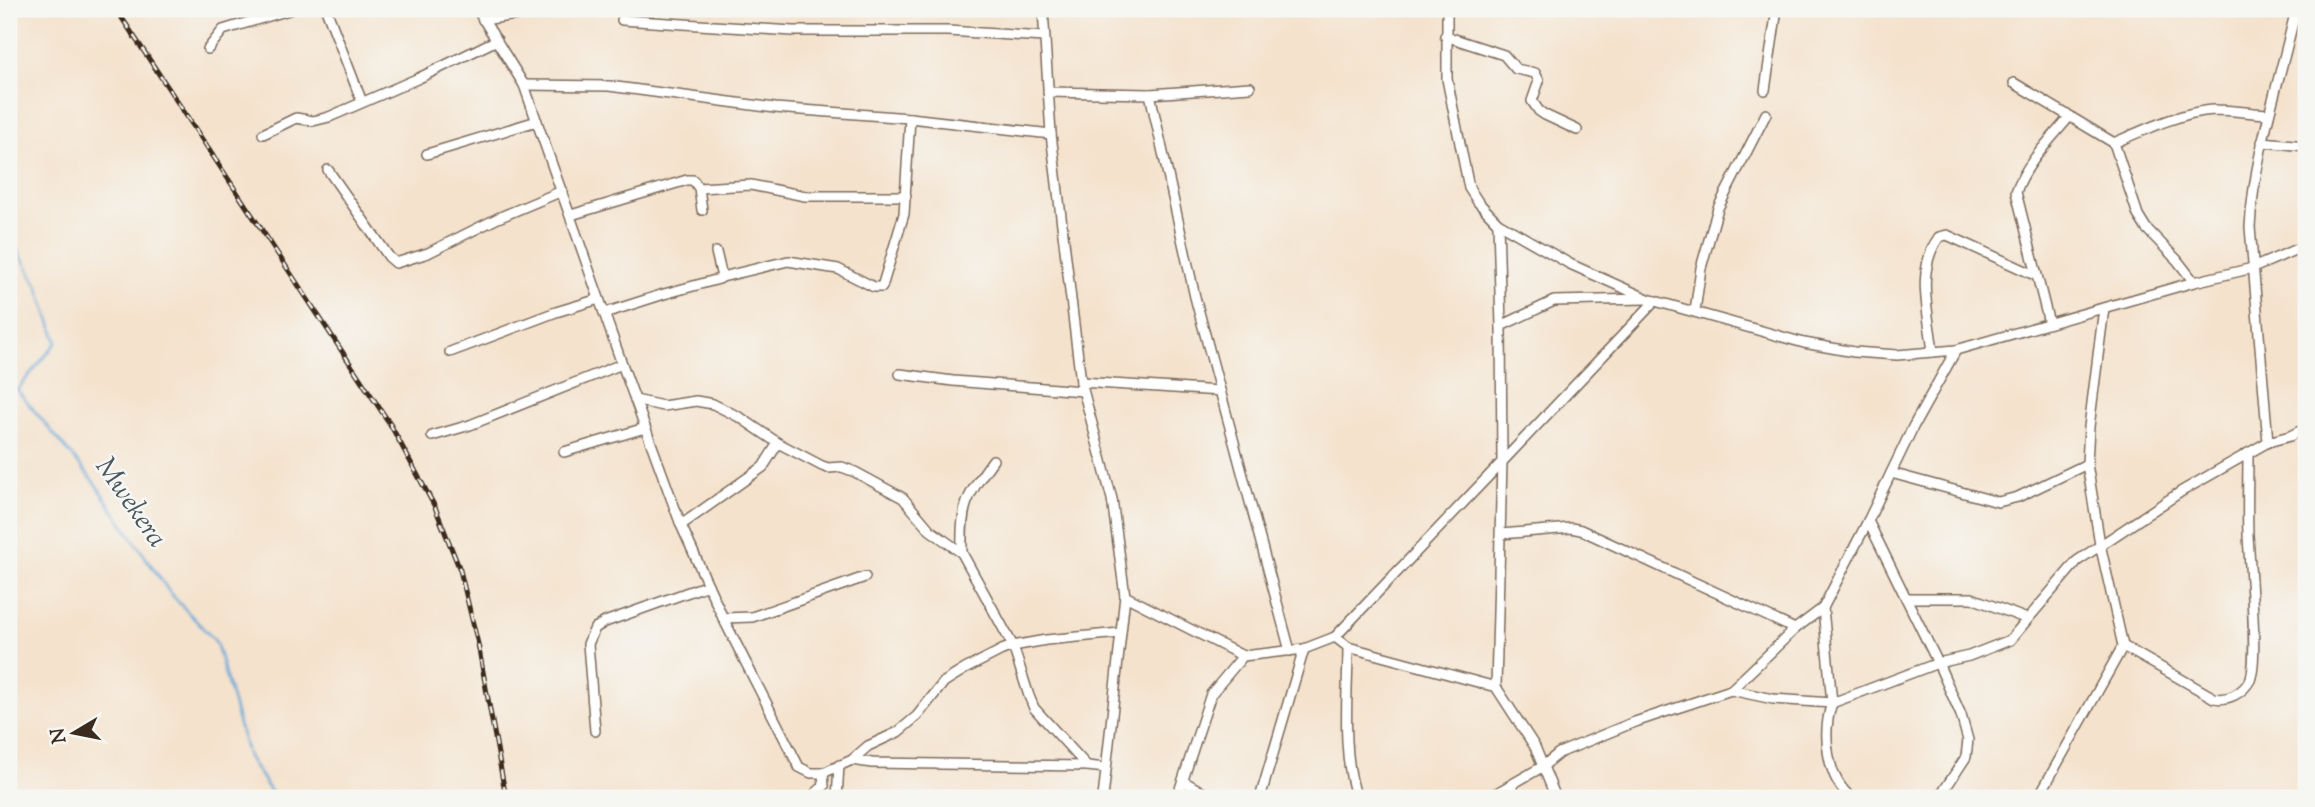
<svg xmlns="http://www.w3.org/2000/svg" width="2315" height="807" viewBox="0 0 2315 807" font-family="'Sorts Mill Goudy',serif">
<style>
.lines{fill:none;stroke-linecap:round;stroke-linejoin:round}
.stream{stroke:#64a7d9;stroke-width:2.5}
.minor-casing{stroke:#7c6a5b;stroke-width:12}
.minor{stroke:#fff;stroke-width:9}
.rail-casing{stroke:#3b2a1e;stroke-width:5}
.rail{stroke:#f6f6f2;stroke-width:2.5;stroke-dasharray:8;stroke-linecap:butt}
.labels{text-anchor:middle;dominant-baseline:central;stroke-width:5;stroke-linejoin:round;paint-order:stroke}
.water-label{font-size:28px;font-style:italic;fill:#49565f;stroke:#f6f6f2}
</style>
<rect width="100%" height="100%" fill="#f6f6f2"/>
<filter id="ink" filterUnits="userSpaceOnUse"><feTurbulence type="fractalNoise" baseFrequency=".0143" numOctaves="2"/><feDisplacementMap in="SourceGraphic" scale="14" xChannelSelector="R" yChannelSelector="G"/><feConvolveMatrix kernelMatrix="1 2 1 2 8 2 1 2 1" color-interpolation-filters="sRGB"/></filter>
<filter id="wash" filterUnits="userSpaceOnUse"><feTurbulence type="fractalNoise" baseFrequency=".00686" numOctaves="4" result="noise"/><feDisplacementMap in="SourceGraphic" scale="28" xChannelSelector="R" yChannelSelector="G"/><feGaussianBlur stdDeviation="1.57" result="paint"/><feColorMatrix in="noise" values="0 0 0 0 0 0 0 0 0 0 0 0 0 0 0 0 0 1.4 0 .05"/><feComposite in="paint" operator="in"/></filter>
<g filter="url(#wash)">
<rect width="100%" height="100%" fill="#f4e2cc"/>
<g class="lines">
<path class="stream" d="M9,249l6,-3 23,40 19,56 -40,48 77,92 76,111 46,49 32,115 27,41"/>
</g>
</g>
<g filter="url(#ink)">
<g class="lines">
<defs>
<g id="minor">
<path d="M326,9l36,93"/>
<path d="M477,9l47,76 98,279 59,161 42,93 76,149 12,6h12l29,-13 16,-14 30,-14 19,-16 27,-34 21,-13 37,-19 11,-4 33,-6 74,-7"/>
<path d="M1043,9l8,125 30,248 31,117 13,97 118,60"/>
<path d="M1447,9v70l22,109 9,14 20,21 72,41 78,35 156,44 50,9 43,3 59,-5 238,-68 59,-14 53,-23"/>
<path d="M483,20l67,-10"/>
<path d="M622,20l171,11h155l96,6"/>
<path d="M1445,36l59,19 12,14 19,4 4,8 -7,20 7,10 6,4 32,15"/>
<path d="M208,49l15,-19 69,-21"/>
<path d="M2014,83l100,60c27,-12 70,-32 100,-33 18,0 37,3 55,4"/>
<path d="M524,85l85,1 166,22 135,10 141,16"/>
<path d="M1765,90l12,-81"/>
<path d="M1048,92l102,2 45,203 95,354"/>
<path d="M1150,94l100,-7"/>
<path d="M263,134l33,-16 17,3 16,-4 90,-39 78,-38"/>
<path d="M2262,142l44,4"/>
<path d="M2114,143l24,72 8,13 31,32 17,22"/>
<path d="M427,154l110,-33"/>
<path d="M328,170l61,87 7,6 32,-10 70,-35 64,-27"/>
<path d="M699,188l3,22"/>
<path d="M571,215l116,-35h6l6,8 52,-3 54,11h101"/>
<path d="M1498,223l3,103"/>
<path d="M722,277l66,-16 50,8 36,18h8l22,-73 6,-96"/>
<path d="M1695,311l6,-43 17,-60 48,-94"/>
<path d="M605,313l59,-19 55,-15 3,-2 -6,-25"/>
<path d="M2049,323l-33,-131c10,-29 35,-53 54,-76"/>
<path d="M450,352l106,-40 43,-13"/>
<path d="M1933,352c-4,-38 -18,-82 6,-115l8,-2 90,41"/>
<path d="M900,374l53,7 130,10"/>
<path d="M1081,382l139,9"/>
<path d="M635,400l28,6 33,-5 17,3 28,14 37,25 44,23 6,2 14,-1 13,5 48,26 27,32 32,23 51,93 16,50 5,12 53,58"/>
<path d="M432,436l38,-11 152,-61"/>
<path d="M2268,442l22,-6 16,-8"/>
<path d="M564,452l81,-24"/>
<path d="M1891,473l107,29 20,-5 69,-33"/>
<path d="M1868,521l70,142 23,52 7,25 -2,17 -27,41"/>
<path d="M681,525l82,-58 15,-24"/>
<path d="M1501,534l70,-6 10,2 214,99"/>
<path d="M962,553c-1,-48 3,-54 31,-93"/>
<path d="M1906,598h66l55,21"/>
<path d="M1823,608l9,95c-10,29 -6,76 20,95"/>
<path d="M723,618l29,-1 113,-40"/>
<path d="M1335,637l13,10c0,46 -7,108 9,151"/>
<path d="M2123,646l91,52c14,3 29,-5 36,-18 9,-18 -1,-119 -2,-146 -1,-27 0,-54 0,-81"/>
<path d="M1348,647l148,40 39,60 21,51"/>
<path d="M1496,687l6,-225 153,-161"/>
<path d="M1731,690l42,9 59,4 106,-40 31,-7 41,-16 67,-79 105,-70 86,-49 -18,-215c4,-74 30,-146 46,-218"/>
<path d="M595,731l-7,-87 7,-16 10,-6 103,-37"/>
<path d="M852,760l20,3 215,3 19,2"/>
<path d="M1183,781l29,17"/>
<path d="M810,798l14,-12 -1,-13"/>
<path d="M837,798l2,-33"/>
<path d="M1103,798l22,-202"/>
<path d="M1177,798l34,-104 32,-38 61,-7 31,-12 167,-175 -1,-136 53,-25 92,-2"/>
<path d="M1260,798l44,-149"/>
<path d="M1488,798l54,-31 17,-14 73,-30 99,-33 64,-61 28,-21 45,-87 45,-94 43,-77"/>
<path d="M1513,798v-14"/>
<path d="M2038,798l85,-152 -23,-102 -13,-80 2,-37 15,-119"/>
</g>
</defs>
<use href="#minor" class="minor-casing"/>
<use href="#minor" class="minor"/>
<defs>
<path id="rail" d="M116,9l274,415 45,83 25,63 18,74 28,154"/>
</defs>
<use href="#rail" class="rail-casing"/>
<use href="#rail" class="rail"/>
</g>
</g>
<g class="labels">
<g class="water-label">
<text transform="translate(130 503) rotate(55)">Mwekera</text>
</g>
</g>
<rect width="2315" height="807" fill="none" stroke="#f6f6f2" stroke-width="35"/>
<g transform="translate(74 733) rotate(260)" stroke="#f6f6f2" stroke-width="5" paint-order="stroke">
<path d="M0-5L12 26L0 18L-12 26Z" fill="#3b2a1e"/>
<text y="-10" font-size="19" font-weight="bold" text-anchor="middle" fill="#3b2a1e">N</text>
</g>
</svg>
